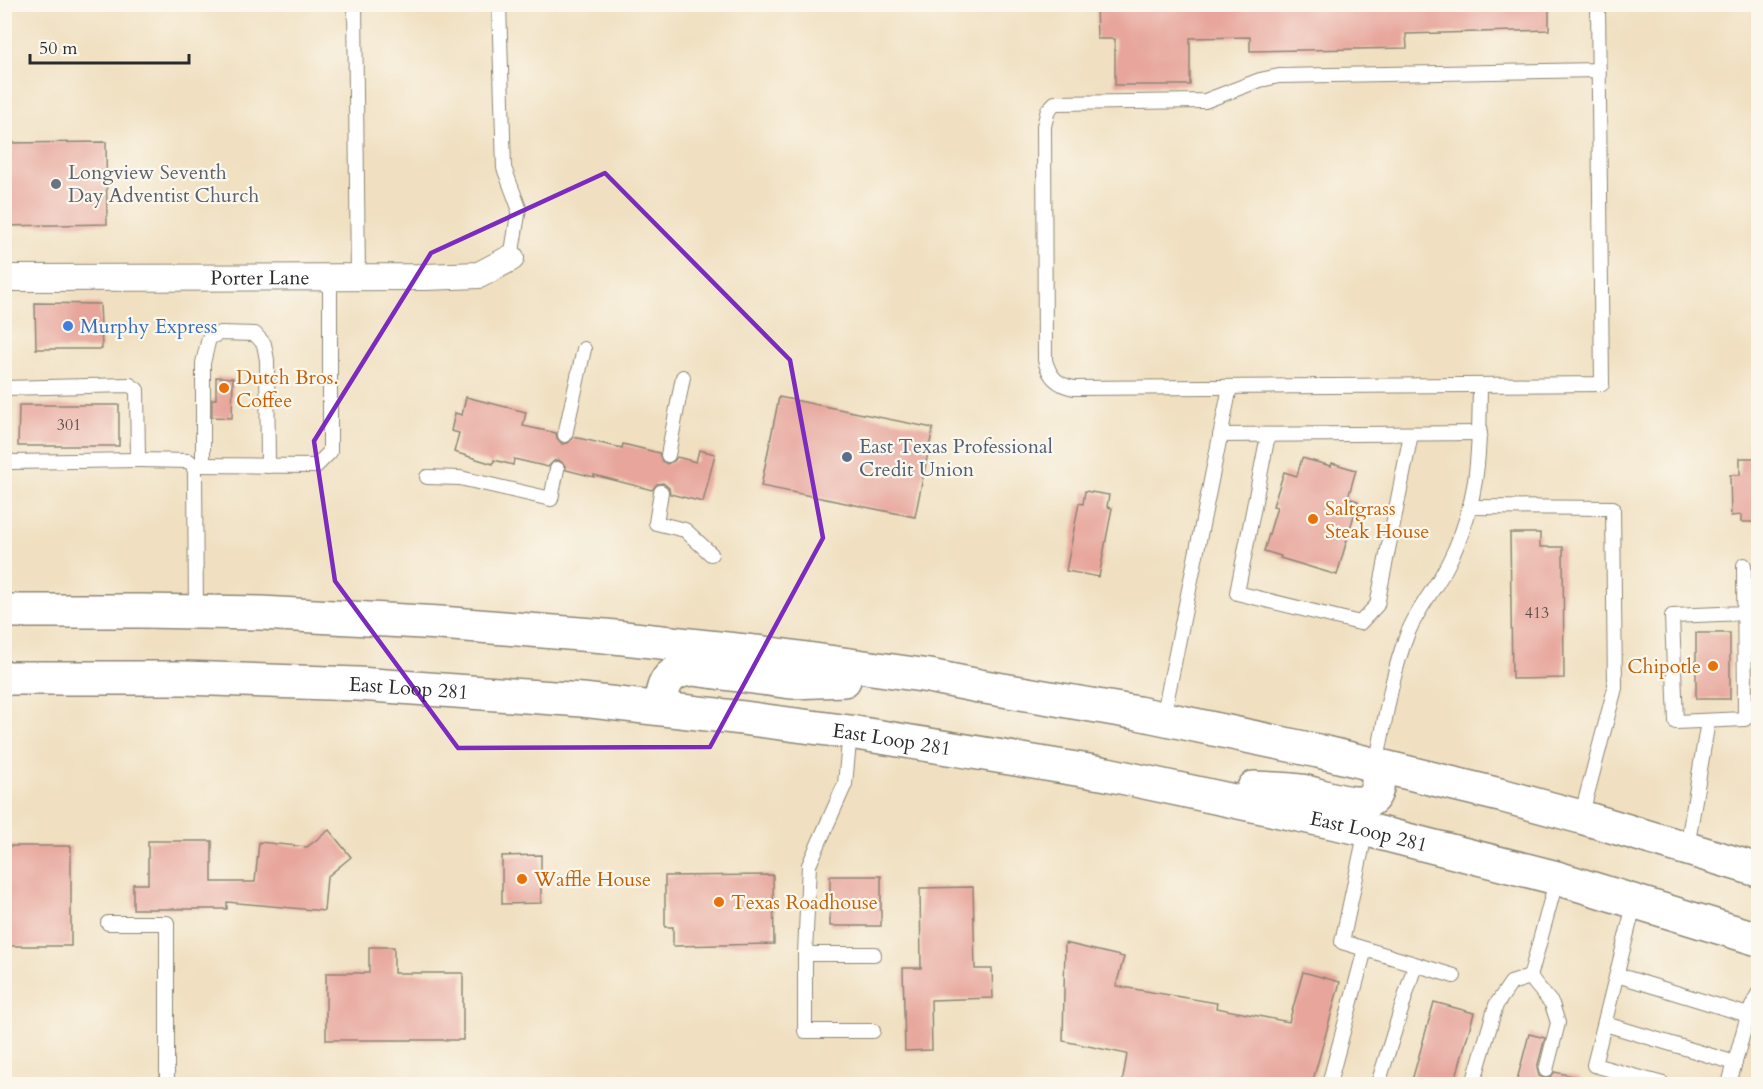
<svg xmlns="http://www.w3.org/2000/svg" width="1763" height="1089" viewBox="0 0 1763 1089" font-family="Cardo,serif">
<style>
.building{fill:#e7a59b}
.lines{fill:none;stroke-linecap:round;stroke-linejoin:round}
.service-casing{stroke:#8e8676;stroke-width:16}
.minor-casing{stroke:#8e8676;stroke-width:28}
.trunk-casing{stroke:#8e8676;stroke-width:36}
.service{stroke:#fff;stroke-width:14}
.minor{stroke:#fff;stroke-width:26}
.trunk{stroke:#fff;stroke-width:33}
.marked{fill:none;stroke:#7b2cbf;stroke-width:4.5;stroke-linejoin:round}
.worship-dot{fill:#6b7280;stroke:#fbf7ec;stroke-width:2}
.shop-dot{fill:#3f7fe0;stroke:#fbf7ec;stroke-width:2}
.food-dot{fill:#e8710a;stroke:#fbf7ec;stroke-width:2}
.service-dot{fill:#5c6f8a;stroke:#fbf7ec;stroke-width:2}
.labels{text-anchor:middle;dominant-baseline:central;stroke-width:4.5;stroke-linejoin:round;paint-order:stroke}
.number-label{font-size:16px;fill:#5a4a47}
.worship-label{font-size:20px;fill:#5b616d;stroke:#fbf7ec;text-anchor:start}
.street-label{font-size:20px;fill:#2b2b2b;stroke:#fbf7ec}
.shop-label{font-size:20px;fill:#366cbe;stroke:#fbf7ec;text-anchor:start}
.food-label{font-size:20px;fill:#c56008;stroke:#fbf7ec;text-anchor:start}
.service-label{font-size:20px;fill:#4e5e75;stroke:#fbf7ec;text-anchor:start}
</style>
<rect width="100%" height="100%" fill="#fbf7ec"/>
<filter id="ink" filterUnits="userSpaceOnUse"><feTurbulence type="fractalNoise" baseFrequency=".0167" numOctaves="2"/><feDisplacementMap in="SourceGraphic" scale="12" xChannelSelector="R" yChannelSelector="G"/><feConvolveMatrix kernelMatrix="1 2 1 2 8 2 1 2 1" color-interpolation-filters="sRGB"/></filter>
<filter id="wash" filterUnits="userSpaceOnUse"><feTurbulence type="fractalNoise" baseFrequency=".008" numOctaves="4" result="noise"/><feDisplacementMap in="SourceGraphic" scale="24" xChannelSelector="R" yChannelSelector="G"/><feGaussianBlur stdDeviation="1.35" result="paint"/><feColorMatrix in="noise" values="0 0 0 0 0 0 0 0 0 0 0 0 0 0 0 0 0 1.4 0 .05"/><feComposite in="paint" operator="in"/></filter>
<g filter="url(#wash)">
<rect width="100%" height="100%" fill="#f0e0c1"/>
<g id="blocks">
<g class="building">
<path d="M1096,4h380v4l73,-1v23l-143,4 1,14 -157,3v-14l-60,1v47h-75v-46h-18z"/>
<path d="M106,142l1,82 -103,2v-83z"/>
<path d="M35,303l65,1 2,45h-66z"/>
<path d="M216,377l17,1 -1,40 -20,-1v-18h4z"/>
<path d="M466,397l60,15 -3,14 33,7 1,5 5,6 6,-1 6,-6 48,11 1,-4 36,9 3,8 5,3 7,-3 3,-4 19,5 3,-12 16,4 -12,48 -33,-8 -1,-6 -6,-5 -6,1 -5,6 -58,-15v2l-28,-7 -1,-4 -6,-6 -5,1 -6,6 -34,-8 -1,6 -19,-5 -1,4 -39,-12 5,-19 -8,-2 4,-18 7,2z"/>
<path d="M779,397l154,31 -18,89 -154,-31z"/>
<path d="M19,405h100v41h-101z"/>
<path d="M1302,458l29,8 1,-3 24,7 -8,28 10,3 -21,74 -57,-17 1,-2 -17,-5 13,-44 -4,-1 11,-34 13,4z"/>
<path d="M1740,458h18v64h-17v-7l-10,1 -1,-41h10z"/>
<path d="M1085,491l24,4 -2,12 5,1 -13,69 -33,-6 13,-68 4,1z"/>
<path d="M1510,533h30v14h23l1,131 -52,1z"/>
<rect x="1696" y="633" width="34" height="66"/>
<path d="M329,830l22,27 -24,20 -3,34 -97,-9v7h-94v-25h15v-43h64v41h43l4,-40 48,5z"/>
<rect x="4" y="846" width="67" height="100"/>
<path d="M541,855v48l-39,1v-48z"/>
<path d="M773,875l1,69 -101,2v-19h-8v-51z"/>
<rect x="830" y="876" width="51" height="50"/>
<path d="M973,887l2,82h17l1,29 -62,2 1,50 -27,1 -2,-83h18l-1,-80z"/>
<path d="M1065,943l59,14 -8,29 101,17 -1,5 73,14 14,-50 37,10 -28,102h-190l5,-30 -64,-13z"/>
<path d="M369,947h25v26h69v67h-137v-67h43z"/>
<path d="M1434,1002l40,11 -20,71h-43z"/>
<path d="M1529,1034l16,4 -8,30 2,8 4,2h6l6,-6 26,6 -1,6h-64z"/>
</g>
</g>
</g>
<g filter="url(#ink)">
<use href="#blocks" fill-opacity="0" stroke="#8e8676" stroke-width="1.5"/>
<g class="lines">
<defs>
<g id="service">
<path d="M355,4l3,273"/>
<path d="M499,4l5,164 15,40 -8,50"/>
<path d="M1598,4l4,380 -528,4c-17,-3 -25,-12 -29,-28l-1,-234 4,-16 7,-7 150,-2 55,-21 19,-4 320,-6"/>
<path d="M4,388l126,-3 7,5 1,70 51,1 4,4 2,7 1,140"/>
<path d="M565,435l19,-86"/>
<path d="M1220,435l260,-2"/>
<path d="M1268,435l-31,158 123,30 17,-18 34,-171"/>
<path d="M668,455l15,-78"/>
<path d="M4,456l7,6 127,-2"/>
<path d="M193,465l123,1 14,-14v-175"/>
<path d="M203,465v-102l6,-25 11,-5 35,1 9,10 3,16 1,106"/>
<path d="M427,477l33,1 91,21 6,-30"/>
<path d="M661,492l-5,31 29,7 26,24"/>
<path d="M1470,507l143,1 2,180 -34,129"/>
<path d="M1744,565l1,154 -69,3 -4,-106 72,-3"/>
<path d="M1163,718l67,-331"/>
<path d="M850,732l-5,52 -36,81 -4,89v77h68"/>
<path d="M1376,765c9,-43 15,-89 31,-130 10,-26 29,-47 41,-71 32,-62 31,-112 32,-179"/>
<path d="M1366,830l-24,112 112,34"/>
<path d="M1687,848l21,-127"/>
<path d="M1635,901l-41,164 69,19"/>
<path d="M108,923h59v161"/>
<path d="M805,954h69"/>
<path d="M1617,975l131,40 10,-21"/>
<path d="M1530,977l22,27 6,19 -12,47"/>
<path d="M1530,977l27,-99"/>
<path d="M1605,1024l130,39"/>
<path d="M1329,1084l36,-135"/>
<path d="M1378,1084l37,-119"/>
<path d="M1473,1084l23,-79 15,-22 19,-6"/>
<path d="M1729,1084l19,-69"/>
</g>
<g id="minor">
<path id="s1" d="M4,278l422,-1 53,-2 32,-17"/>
</g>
<g id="trunk">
<path d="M4,611h136l121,2 179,10 165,13 159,17 165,23 50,10 159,27 180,38 186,45 77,21 177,53"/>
<path id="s2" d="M4,678h180l174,6 224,16 161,18 107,14 257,42 253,54 197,50 201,61"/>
<path d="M660,708c3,-24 6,-37 33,-39l98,13 53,-2"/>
<path d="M1254,788c15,1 31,1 47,3 33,6 87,35 75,-26"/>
</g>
</defs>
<use href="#service" class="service-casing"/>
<use href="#minor" class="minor-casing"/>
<use href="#trunk" class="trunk-casing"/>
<use href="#service" class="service"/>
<use href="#minor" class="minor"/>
<use href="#trunk" class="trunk"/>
</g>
</g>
<path class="marked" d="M605,173l185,187 33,178 -113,209 -252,1 -123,-167 -21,-140 117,-188z"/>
<circle class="worship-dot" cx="56" cy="184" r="6"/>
<circle class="shop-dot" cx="68" cy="326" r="6"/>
<g class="food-dot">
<circle cx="224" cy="388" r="6"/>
<circle cx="1313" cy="519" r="6"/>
<circle cx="1713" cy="666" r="6"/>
<circle cx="522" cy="879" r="6"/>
<circle cx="719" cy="902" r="6"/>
</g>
<circle class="service-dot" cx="847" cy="457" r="6"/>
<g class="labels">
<g class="number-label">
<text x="69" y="425">301</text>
<text x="1537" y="613">413</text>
</g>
<g class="worship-label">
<text x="68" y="172">Longview Seventh<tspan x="68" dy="23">Day Adventist Church</tspan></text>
</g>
<g class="street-label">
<text stroke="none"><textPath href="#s1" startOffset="256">Porter Lane</textPath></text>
<text stroke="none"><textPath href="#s2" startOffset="405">East Loop 281</textPath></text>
<text stroke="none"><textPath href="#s2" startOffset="891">East Loop 281</textPath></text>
<text stroke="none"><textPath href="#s2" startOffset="1377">East Loop 281</textPath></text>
</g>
<g class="shop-label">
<text x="80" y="326">Murphy Express</text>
</g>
<g class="food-label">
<text x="236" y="377">Dutch Bros.<tspan x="236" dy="23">Coffee</tspan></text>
<text x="1325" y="508">Saltgrass<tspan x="1325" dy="23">Steak House</tspan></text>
<text x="1701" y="666" text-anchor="end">Chipotle</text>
<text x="534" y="879">Waffle House</text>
<text x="731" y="902">Texas Roadhouse</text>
</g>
<g class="service-label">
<text x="859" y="446">East Texas Professional<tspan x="859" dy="23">Credit Union</tspan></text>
</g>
</g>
<rect width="1763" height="1089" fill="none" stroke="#fbf7ec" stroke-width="24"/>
<path d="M30 54v9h159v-9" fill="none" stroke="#2b2b2b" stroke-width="3"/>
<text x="39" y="54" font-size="18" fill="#2b2b2b" stroke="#fbf7ec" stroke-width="4.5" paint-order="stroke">50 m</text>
</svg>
